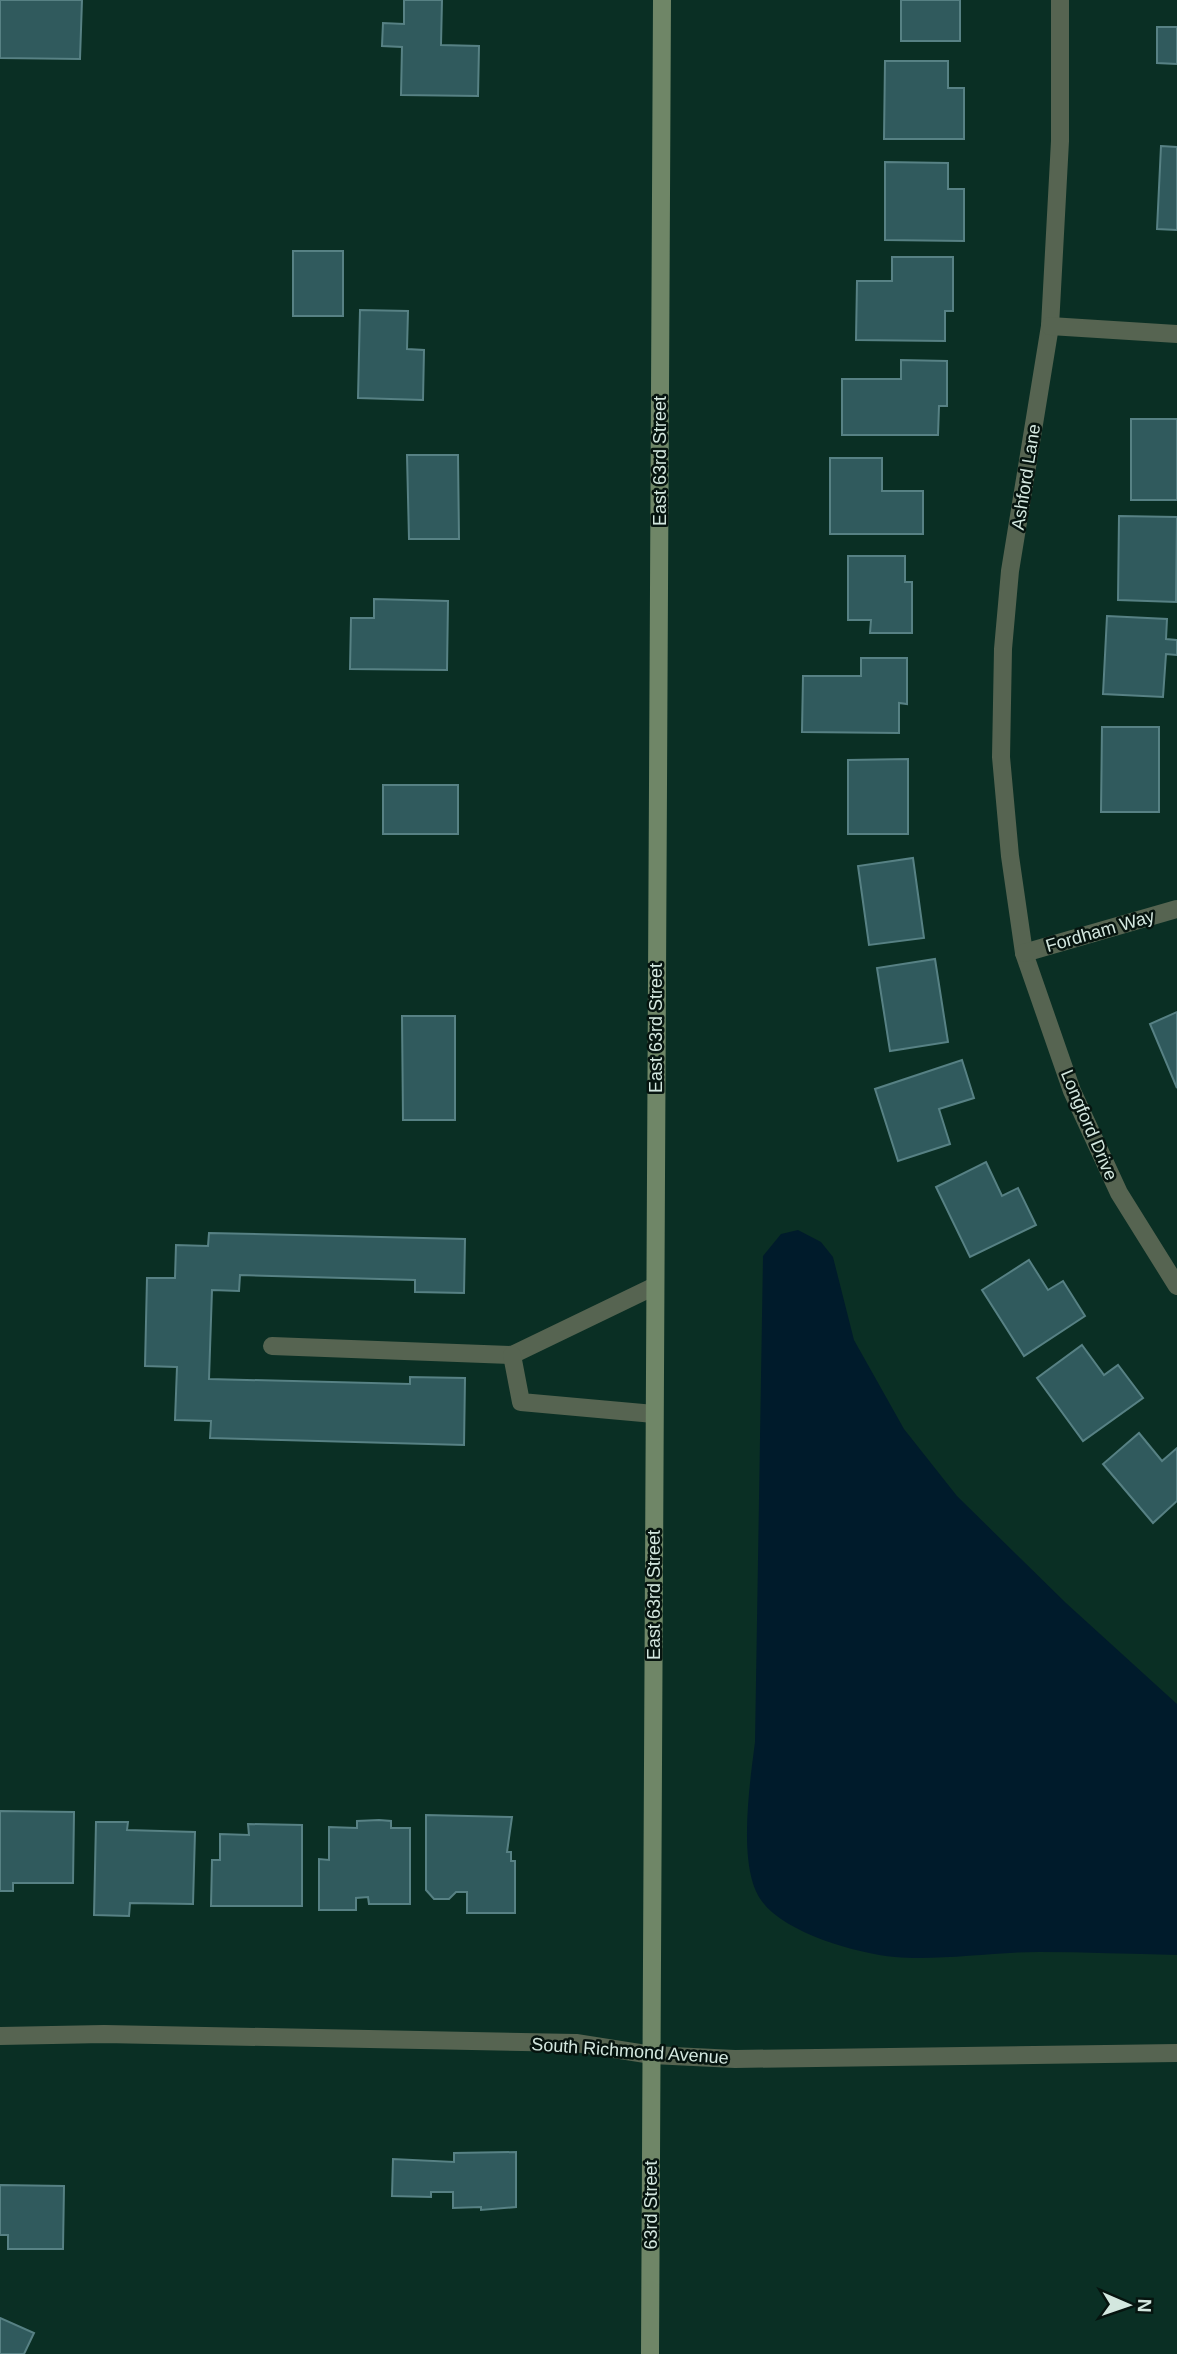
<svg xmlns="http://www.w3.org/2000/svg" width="1177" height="2354" viewBox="0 0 1177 2354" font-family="Arial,sans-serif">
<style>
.water{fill:#001b2b}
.building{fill:#305a5d;stroke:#578184;stroke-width:2}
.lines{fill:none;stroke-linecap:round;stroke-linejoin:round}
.lane{stroke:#566451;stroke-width:18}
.street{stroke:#566451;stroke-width:18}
.secondary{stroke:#6f8667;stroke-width:18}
.labels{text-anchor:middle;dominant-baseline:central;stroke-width:5;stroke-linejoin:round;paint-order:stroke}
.street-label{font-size:18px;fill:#d3e7df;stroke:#06140f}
</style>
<rect width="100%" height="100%" fill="#0a2f24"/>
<path class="water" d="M798,1230l23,12 12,15 21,83 50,89 53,67 109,107 111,101v251c-46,-1 -92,-3 -138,-3 -46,0 -100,9 -144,5 -39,-4 -111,-24 -134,-57 -24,-34 -11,-118 -6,-158l8,-486 18,-22z"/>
<g class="building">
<path d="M0,0h82l-2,59 -80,-1z"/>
<path d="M404,0h38l-1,45 38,1 -1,50 -77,-1 1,-48 -20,-1 1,-23 21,1z"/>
<rect x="901" y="0" width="59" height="41"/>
<path d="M1157,27h20v37l-20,-1z"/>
<path d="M885,61h63v27h16v51h-80z"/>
<path d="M1161,146l16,1v83l-20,-1z"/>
<path d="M885,162l63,1v26h16v52l-79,-1z"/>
<rect x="293" y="251" width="50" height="65"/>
<path d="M892,257h61v54h-8v30l-89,-1 1,-59h35z"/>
<path d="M360,310l48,1 -1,38 17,1 -1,50 -65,-2z"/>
<path d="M901,360l46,1v45h-8l-1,29h-96v-56h59z"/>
<rect x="1131" y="419" width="46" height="81"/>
<path d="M407,455h51l1,84h-50z"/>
<path d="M830,458h52v33h41v43h-93z"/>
<path d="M1119,516l58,1 -1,85 -58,-2z"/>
<path d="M848,556h57v26h7v51h-42l1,-13h-23z"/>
<path d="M374,599l74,2 -1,69 -97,-1 1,-51h23z"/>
<path d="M1107,616l60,3 -1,20 11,1v15l-11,-1 -3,43 -60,-3z"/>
<path d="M861,658h46v46l-8,-1v30l-97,-1 1,-56h58z"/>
<path d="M1102,727h57v85h-58z"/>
<path d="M908,759v75h-60v-74z"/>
<rect x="383" y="785" width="75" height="49"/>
<path d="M913,858l11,80 -55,7 -11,-79z"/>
<path d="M935,959l13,83 -58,9 -13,-83z"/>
<path d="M1177,1012v76l-27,-64z"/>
<path d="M402,1016h53v104h-52z"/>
<path d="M962,1060l12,38 -35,11 11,35 -52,17 -23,-72z"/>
<path d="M986,1162l16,34 16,-8 18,37 -66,32 -34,-70z"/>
<path d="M209,1233l256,6 -1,54 -49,-1v-12l-175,-5 -1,16 -27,-1 -3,89 201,5v-7l55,1 -1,67 -254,-7 1,-17 -36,-1 2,-53 -32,-1 2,-88h28l1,-33 32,1z"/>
<path d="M1029,1260l19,30 15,-9 22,35 -61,40 -42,-66z"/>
<path d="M1082,1345l22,30 14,-10 25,33 -60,43 -46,-63z"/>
<path d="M1139,1433l23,28 15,-13v53l-24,22 -50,-59z"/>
<path d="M0,1811l74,1 -1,71h-60v8h-13z"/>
<path d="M426,1815l86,2 -5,35h4v9h4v52h-48v-21h-11l-7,7h-15l-8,-9z"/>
<path d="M379,1820l12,1v7h19v76h-41l-1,-7 -12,1v12h-37v-51l10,1v-33l28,1v-7z"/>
<path d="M96,1822h32l-1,8 68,2 -2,72 -63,-1 -1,13 -35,-1z"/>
<path d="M248,1824l54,1v81h-91l1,-46h8v-26l29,1z"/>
<path d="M516,2152v55l-35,3v-3l-28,1v-16h-22v5l-39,-1 1,-37 61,3v-9z"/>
<path d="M0,2185l64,1 -1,63h-55v-14h-8z"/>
<path d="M0,2318l34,15 -10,21h-24z"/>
</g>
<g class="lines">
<g class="lane">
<path d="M272,1346l240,9 143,-69"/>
<path d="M512,1355l9,47 133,12"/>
</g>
<g class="street">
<path d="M1060,0v141l-10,185 -40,245 -7,78 -2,108 9,99 14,97 48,138 47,102 58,93"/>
<path d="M1050,326l127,8"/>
<path d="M1024,953l153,-44"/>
<path d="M0,2036l104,-2 472,9 76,12 83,4 442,-6"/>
</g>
<path class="secondary" d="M650,2354l12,-2354"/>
</g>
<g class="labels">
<g class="street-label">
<text transform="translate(660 461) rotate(-90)">East 63rd Street</text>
<text transform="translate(1026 477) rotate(-81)">Ashford Lane</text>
<text transform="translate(1100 931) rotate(-16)">Fordham Way</text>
<text transform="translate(656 1028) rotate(-90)">East 63rd Street</text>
<text transform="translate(1089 1125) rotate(67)">Longford Drive</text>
<text transform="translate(654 1595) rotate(-90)">East 63rd Street</text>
<text transform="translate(630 2051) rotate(4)">South Richmond Avenue</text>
<text transform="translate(651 2205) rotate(-90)">63rd Street</text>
</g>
</g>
<g transform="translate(1128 2305) rotate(92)" stroke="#06140f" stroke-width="5" paint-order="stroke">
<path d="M0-5L12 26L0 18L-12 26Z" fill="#d3e7df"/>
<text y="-10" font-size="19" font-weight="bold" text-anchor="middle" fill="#d3e7df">N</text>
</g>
</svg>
